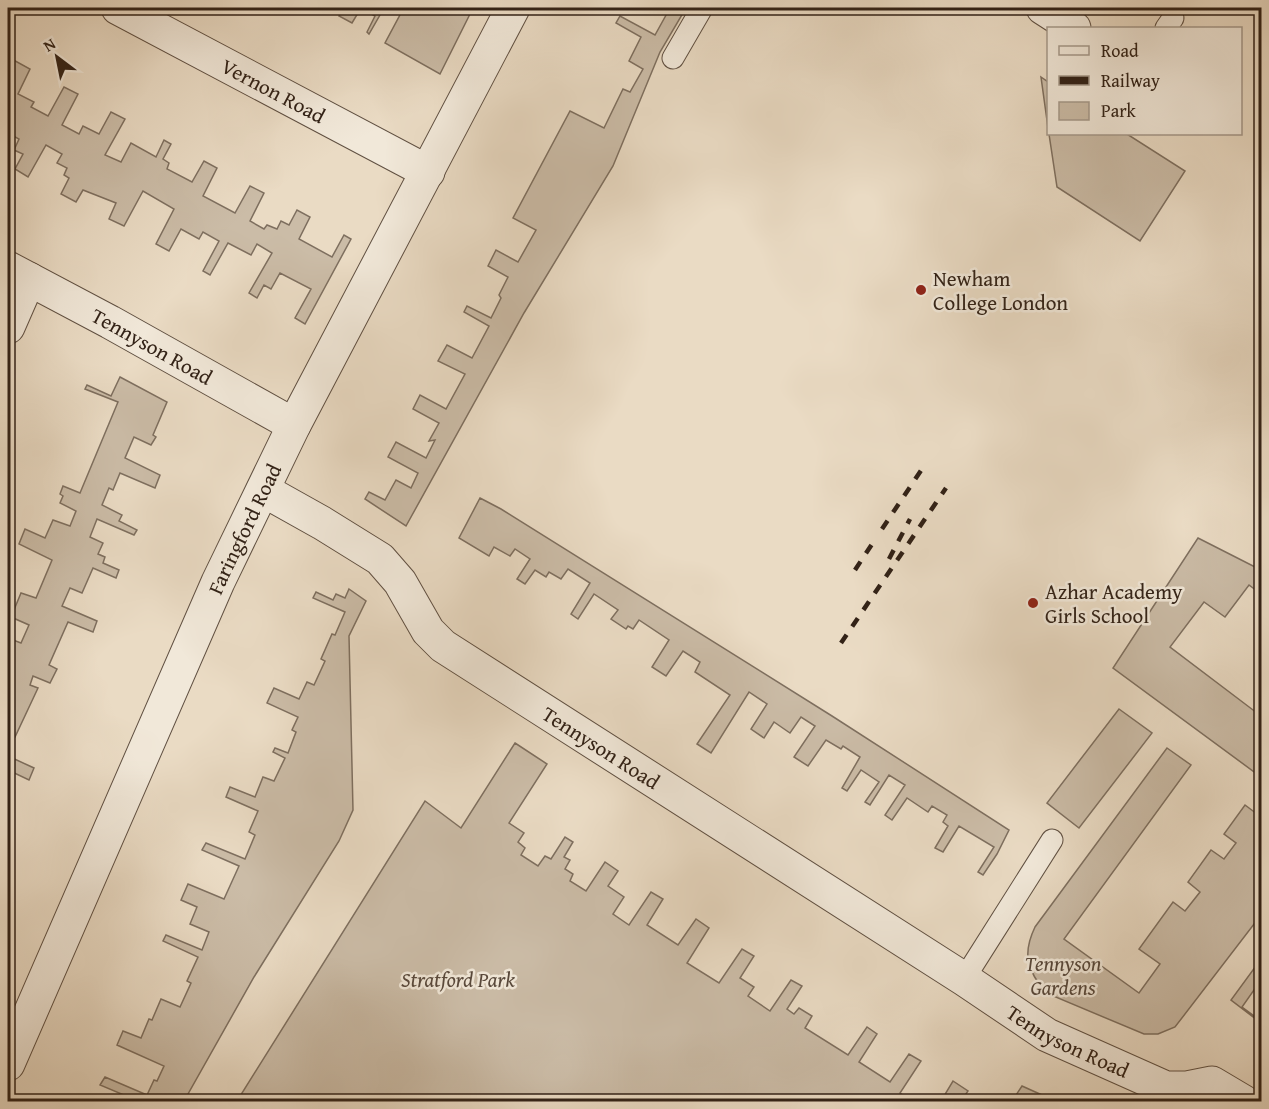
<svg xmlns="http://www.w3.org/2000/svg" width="1269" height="1109" viewBox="0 0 1269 1109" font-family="'Gentium Book Plus',serif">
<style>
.green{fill:#cbbca7;stroke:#7e6f5f;stroke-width:1.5}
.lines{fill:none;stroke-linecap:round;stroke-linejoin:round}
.service-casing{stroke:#605042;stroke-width:23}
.minor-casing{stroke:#605042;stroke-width:35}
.service{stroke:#f1e8d9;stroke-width:21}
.minor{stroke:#f1e8d9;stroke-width:33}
.rail{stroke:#322217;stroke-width:4.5;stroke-dasharray:10 10;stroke-linecap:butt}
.poi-dot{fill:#8f2418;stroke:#f1e8d9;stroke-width:2}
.labels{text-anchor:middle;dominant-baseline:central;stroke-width:5;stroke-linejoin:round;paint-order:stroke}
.street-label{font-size:21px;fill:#322217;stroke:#f1e8d9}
.poi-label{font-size:21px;fill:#322217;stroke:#f1e8d9;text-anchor:start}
.park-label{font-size:21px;font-style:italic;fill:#58483b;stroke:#f1e8d9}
</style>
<rect width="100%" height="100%" fill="#eadbc4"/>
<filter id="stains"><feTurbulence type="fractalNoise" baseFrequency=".00333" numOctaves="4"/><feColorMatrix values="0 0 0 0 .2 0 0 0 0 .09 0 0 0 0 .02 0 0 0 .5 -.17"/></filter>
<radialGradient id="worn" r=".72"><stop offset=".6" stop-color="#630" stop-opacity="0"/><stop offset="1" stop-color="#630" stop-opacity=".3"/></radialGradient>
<g class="green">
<path d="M344,8h40l-15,26 -2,-2 8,-16 -14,-8 -9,15 -13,-7z"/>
<path d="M395,8h78l-33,66 -55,-31 17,-32z"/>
<path d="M670,8h16l-26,44 -47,114 -89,147 -118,213 -41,-27 4,-7 16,8 11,-20 15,8 7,-15 -30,-16 8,-15 30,16 9,-18 -6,1 10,-18 -26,-14 7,-14 26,14 19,-35 -27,-13 9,-16 25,13 17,-32 -25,-14 3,-6 24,12 10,-20 -2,-3 9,-18 -20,-11 8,-16 22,12 18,-32 -23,-12 57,-107 34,17 19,-39 7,3 13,-23 -14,-8 12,-24 -25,-14 4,-7 35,19z"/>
<path d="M8,57l22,12 -12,25 16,8 -3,5 17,9 16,-29 14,7 -16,31 17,9 4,-8 16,8 12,-22 14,7 -20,36 16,7 10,-19 25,14 8,-17 7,4 -8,15 6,4 -2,6 25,13 12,-21 13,7 -14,28 32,17 15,-27 14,7 -14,28 14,8 3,-4 10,4 4,-8 8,4 8,-15 13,7 -11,22 33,18 12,-22 7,4 -46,85 -10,-6 16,-29 -31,-16 -9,16 -7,-4 -7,13 -8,-5 23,-40 -15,-9 -6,11 -23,-12 -18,32 -7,-4 16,-30 -16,-9 -4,7 -18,-10 -12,22 -13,-7 18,-35 -31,-18 -19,35 -15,-7 7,-16 -33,-13 -7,12 -15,-8 8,-16 -5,-3 3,-7 -10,-5 5,-9 -16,-9 -18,32 -13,-8 8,-15 -9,-4 5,-11 -11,-6z"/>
<path d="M1041,77l7,5v46z"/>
<path d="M1049,134h78l58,37 -45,70 -83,-54z"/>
<path d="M120,377l47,25 -14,33 3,2 -5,8 -17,-8 -9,21 35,17 -5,13 -35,-15 -7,17 -4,-2 -7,17 20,10 -3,6 18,9 -3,5 -37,-16 -7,18 13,6 -5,11 7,3 -2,6 16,7 -3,8 -23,-10 -11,25 -12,-5 -8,18 35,15 -4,11 -25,-10 -19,43 8,4 -7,14 -17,-7 -3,9 8,3 -23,49 -5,-2 -2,5v-102l13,5 8,-18 -18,-8 10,-24 15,5 16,-38 -33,-16 6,-15 20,9 8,-18 17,6 6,-15 -16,-8 3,-7 -3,-2 3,-8 17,7 38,-91 -33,-13 2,-4 24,11z"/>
<path d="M480,498l21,11 331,207 177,114 -12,24 -14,21 -5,-3 16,-25 -35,-21 -16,26 -8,-4 13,-22 -5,-4 4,-7 -15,-9 -4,6 -21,-14 -15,22 -7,-5 20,-30 -16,-10 -19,30 -5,-3 14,-20 -18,-12 -14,21 -5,-3 18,-31 -17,-11 -2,3 -15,-9 -18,26 -14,-9 21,-31 -14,-9 -11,16 -16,-11 -10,16 -13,-9 16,-25 -18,-12 -38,61 -14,-9 33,-49 -35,-23 5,-10 -17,-11 -17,25 -14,-9 17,-27 -30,-20 -6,9 -5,-3 -2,3 -15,-10 7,-9 -24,-16 -16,25 -7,-5 19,-31 -22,-14 -7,10 -12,-7 -3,5 -11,-7 -10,14 -8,-5 13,-20 -15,-10 -5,7 -16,-9 -5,9 -30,-18z"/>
<path d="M1198,538l63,32v24l-12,-9 -24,32 -21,-15 -34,45 91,69v61l-148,-109z"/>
<path d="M349,589l17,12 -17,35 4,174 -14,31 -85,136 -70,124h-46l-38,-16 5,-8 42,18 7,-15 3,1 7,-15 -47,-21 6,-14 18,7 8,-19 3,1 9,-21 19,8 11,-24 -4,-2 11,-24 -35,-16 3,-6 36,15 7,-18 -19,-8 7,-17 -16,-7 7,-16 36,15 15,-33 -37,-16 4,-7 39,16 10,-24 -6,-3 9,-21 -32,-14 4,-10 25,10 8,-20 11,4 11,-23 -12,-6 2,-4 13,5 8,-21 -4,-2 6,-13 -31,-14 7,-15 25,11 8,-17 7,3 11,-24 -4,-2 11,-25 3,1 10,-23 -32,-14 3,-6 17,8 3,-6 9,4z"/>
<path d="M1119,709l33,24 -73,95 -32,-25z"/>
<path d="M515,743l32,21 -38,59 15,10 -6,9 7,6 -4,7 17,11 7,-10 6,3 14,-22 8,5 -9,15 6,3 -5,9 8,5 -3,7 16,10 19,-29 13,9 -10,15 16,11 -11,17 16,11 22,-33 12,7 -16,26 31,20 18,-26 13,9 -22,35 32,20 23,-34 12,7 -14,22 14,9 -6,9 22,15 21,-31 11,6 -15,23 7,5 5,-6 13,8 -7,12 43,27 19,-28 10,7 -18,28 31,20 19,-28 12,7 -21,32 12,8h-675l188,-300 36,27z"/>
<path d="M1167,748l24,17 -127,174 75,54 21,-29 -21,-15 34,-47 12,9 15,-19 -12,-10 23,-32 13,9 12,-16 -12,-9 21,-29 16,12v98l-86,112 -17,7h-14l-98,-41c-19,-23 -24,-39 -11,-66z"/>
<path d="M8,756l26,12 -5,12 -21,-10z"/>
<path d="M1261,959v21l-19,27 19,14v2l-30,-23z"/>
<path d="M953,1081l15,10 -7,10h-20z"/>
<path d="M1022,1086l20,9 -2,6h-28z"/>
</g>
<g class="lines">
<defs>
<g id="service">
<path d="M1166,28l7,-10"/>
<path d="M673,58l29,-50"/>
<path d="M964,979l88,-139"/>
</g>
<g id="minor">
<path id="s1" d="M118,8l310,164"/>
<path d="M1043,8l31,20"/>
<path id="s2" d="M8,268l102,54 184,103"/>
<path d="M8,327l21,-48"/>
<path id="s3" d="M263,490l59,33 58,36 20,23 28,49 15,15 521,333 83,56 119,53h21l25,-5 32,19"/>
<path id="s4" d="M8,1064l210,-482 76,-157 219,-417"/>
</g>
</defs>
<use href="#service" class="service-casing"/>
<use href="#minor" class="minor-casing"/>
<use href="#service" class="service"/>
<use href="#minor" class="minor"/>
<g class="rail">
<path d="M882,529l44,-66"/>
<path d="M889,559l21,-40"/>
<path d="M855,570l21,-32"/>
<path d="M841,643l105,-155"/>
</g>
</g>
<g class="poi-dot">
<circle cx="921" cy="290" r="6"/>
<circle cx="1033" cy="603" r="6"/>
</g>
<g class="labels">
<g class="street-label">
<text stroke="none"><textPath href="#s1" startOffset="176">Vernon Road</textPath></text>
<text stroke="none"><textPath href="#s2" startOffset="164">Tennyson Road</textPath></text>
<text stroke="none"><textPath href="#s4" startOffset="585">Faringford Road</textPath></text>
<text stroke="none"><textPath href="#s3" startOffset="432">Tennyson Road</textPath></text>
<text stroke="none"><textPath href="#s3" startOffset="984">Tennyson Road</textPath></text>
</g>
<g class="poi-label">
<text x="933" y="278">Newham<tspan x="933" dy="24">College London</tspan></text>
<text x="1045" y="591">Azhar Academy<tspan x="1045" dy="24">Girls School</tspan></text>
</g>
<g class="park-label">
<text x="1063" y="963">Tennyson<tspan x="1063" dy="24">Gardens</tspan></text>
<text x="458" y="979">Stratford Park</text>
</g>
</g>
<rect width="1269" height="1109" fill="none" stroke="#eadbc4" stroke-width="30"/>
<rect x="9" y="9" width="1251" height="1091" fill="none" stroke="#322217" stroke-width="3"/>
<rect x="15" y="15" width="1239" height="1079" fill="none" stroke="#322217" stroke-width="1.5"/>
<rect x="1047" y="27" width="195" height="108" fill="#f1e8d9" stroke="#a5998b" stroke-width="1.5"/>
<rect x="1059" y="46" width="30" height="9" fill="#f1e8d9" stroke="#a5998b" stroke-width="1.5"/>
<text x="1101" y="57" font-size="18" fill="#322217">Road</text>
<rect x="1059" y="76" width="30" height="9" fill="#322217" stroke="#a5998b" stroke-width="1.5"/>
<text x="1101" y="87" font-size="18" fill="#322217">Railway</text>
<rect x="1059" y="102" width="30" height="18" fill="#cbbca7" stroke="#a5998b" stroke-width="1.5"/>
<text x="1101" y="117" font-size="18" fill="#322217">Park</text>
<g transform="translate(57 57) rotate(328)" stroke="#f1e8d9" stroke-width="4.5" paint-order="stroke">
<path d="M0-4.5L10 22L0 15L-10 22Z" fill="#322217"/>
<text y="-9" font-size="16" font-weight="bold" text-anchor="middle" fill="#322217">N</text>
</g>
<rect width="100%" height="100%" filter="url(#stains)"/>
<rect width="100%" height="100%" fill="url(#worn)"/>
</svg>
